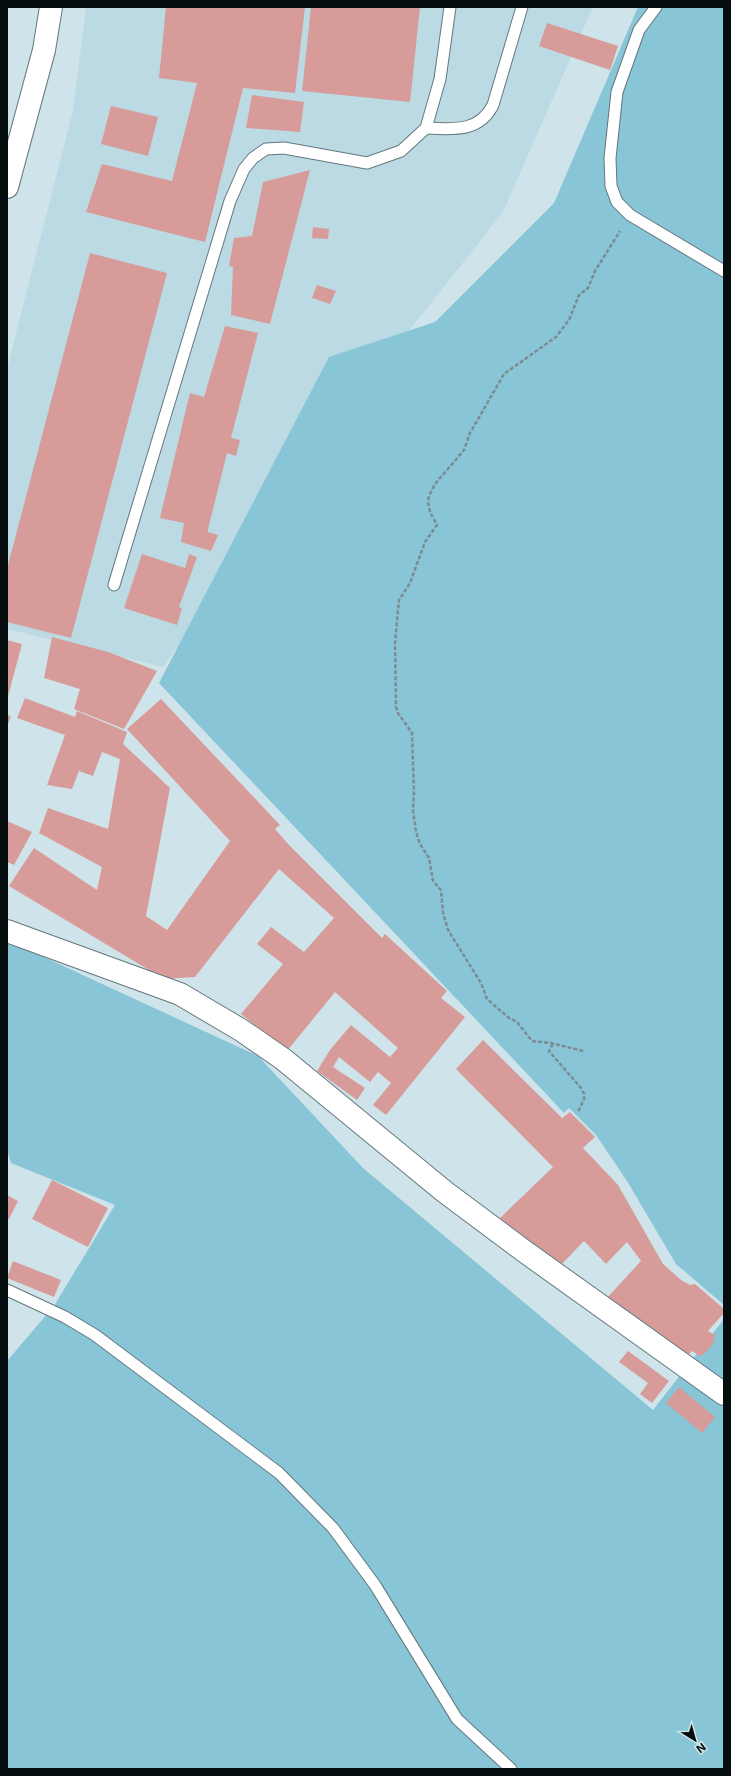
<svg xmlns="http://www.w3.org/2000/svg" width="731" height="1776" viewBox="0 0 731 1776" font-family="Inter,sans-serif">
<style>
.built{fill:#bcdae4}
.green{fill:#87c5d7}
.building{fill:#d79b99}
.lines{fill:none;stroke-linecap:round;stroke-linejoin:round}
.lane-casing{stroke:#64777d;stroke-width:13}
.street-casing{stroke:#64777d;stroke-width:24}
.secondary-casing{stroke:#64777d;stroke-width:24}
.path{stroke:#7d8c90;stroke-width:2.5;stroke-dasharray:4 2;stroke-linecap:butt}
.lane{stroke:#fff;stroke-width:11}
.street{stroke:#fff;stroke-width:22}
.secondary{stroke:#fff;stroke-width:22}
</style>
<rect width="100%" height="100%" fill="#cfe4ea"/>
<path class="built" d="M86,7h507l-90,205 -167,211 -173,244 -156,-38v-260l66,-259z"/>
<g class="green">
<path d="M638,7h86v1298l-48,-41 -49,-83 -31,-46 -27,-27 -5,5 -405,-430 170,-326 106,-35 119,-119z"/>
<path d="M7,940l251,116 105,112 290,242 71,-91v450h-717v-408l47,-55 61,-101 -104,-42 -4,-14z"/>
</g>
<g class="building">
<path d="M166,7h139l-10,86 -52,-5 -38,154 -119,-30 16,-48 70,17 25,-98 -38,-5z"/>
<path d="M311,7h109l-10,95 -108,-11z"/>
<path d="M547,23l71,23 -8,24 -71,-24z"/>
<path d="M252,95l52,7 -4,30 -54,-4z"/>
<path d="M111,106l47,11 -10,39 -47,-12z"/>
<path d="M310,170l-40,154 -39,-9 2,-48 -4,-1 5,-28 18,-2 11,-54z"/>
<path d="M313,227l16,2 -1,10 -16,-1z"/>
<path d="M90,253l77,20 -96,365 -64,-16v-53z"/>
<path d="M317,285l19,6 -6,13 -18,-6z"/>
<path d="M225,326l33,7 -27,105 9,2 -4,16 -9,-3 -19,76v3l10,3 -7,16 -30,-9 3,-19 -24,-5 30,-125 14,4z"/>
<path d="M142,554l43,14 4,-14 8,3 -18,50 3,1 -5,17 -53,-17z"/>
<path d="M52,637l56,15 49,19 -33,58 -50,-20 6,-20 -36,-11z"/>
<path d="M7,640l15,4 -15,56z"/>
<path d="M25,698l50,19 2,-6 50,21 -4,12 47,44 -24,128 21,14 63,-89 -103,-112 34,-30 119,126 -5,4 14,16 93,93 3,-4 62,57 -6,7 24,19 -79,98 -13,-10 18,-22 -13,-11 -8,10 -31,-25 -6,10 32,21 -8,12 -40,-29 13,-21 21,-25 39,32 8,-9 -63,-56 -48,59 -46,-37 42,-50 -26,-20 14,-17 33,25 30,-34 -55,-49 -84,108 -31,2 -155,-93 25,-38 63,42 5,-23 -63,-34 9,-25 60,21 12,-70 -18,-7 -9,24 -14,-5 -7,18 -25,-4 18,-50 -48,-17z"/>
<path d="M7,715l4,1 -4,11z"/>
<path d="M7,821l25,11 -18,33 -7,-3z"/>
<path d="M483,1040l79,78 8,-6 25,25 -12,11 35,37 45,79 18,16 9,5 5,-1 29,25v4l-16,18 7,4 -2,9 -8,9 -5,3 -8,-5 -5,6 -81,-58 35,-38 -14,-19 -21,22 -22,-23 -25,26 -59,-49 53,-51 -97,-98z"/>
<path d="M52,1180l56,28 -20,39 -56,-28z"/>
<path d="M7,1195l11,6 -9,18 -2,-1z"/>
<path d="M13,1261l48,19 -7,17 -47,-19z"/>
<path d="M628,1351l41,30 -17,22 -12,-9 8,-11 -29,-21z"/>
<path d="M679,1387l36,30 -13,16 -36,-30z"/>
</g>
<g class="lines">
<defs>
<g id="lane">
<path d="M656,7l-17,23 -22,62 -7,66 1,28 6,16 13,13 94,56"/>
<path d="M426,128c26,1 53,5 67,-23l29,-98"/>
<path d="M114,585l116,-384 14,-32 9,-11 13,-9 18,-1 83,15 34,-12 25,-23 14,-49 10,-72"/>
<path d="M7,1290l58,27 30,18 184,138 54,55 42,57 82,134 54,50"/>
</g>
<path id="street" d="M7,931l173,63 61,36 42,29 162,133 79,59 200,143"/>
<path id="secondary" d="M7,187l37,-137 7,-43"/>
</defs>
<use href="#lane" class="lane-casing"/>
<use href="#street" class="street-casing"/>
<use href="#secondary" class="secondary-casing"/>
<g class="path">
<path d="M553,1044l-4,7 32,37 3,6v5l-6,13"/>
<path d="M583,1051l-32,-8 -19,-2 -15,-19 -8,-4 -22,-19 -6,-16 -33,-53 -5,-17 -2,-23 -8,-9 -4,-23 -9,-14 -4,-12 -3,-22 1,-18 -2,-59 -14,-20 -2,-6 -1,-64 4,-43 11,-17 15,-41 12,-17 -7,-13 -2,-10 1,-6 6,-12 29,-34 6,-17 34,-59 52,-37 13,-17 10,-25 9,-7 7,-17 25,-40"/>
</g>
<use href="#lane" class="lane"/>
<use href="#street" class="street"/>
<use href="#secondary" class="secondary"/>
</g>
<rect width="731" height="1776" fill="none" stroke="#060d0f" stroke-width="16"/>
<g transform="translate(695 1740) rotate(143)" stroke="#cfe4ea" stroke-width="3" paint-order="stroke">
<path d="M0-3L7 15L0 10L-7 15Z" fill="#060d0f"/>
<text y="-6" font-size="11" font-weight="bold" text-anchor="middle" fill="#060d0f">N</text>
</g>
</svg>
